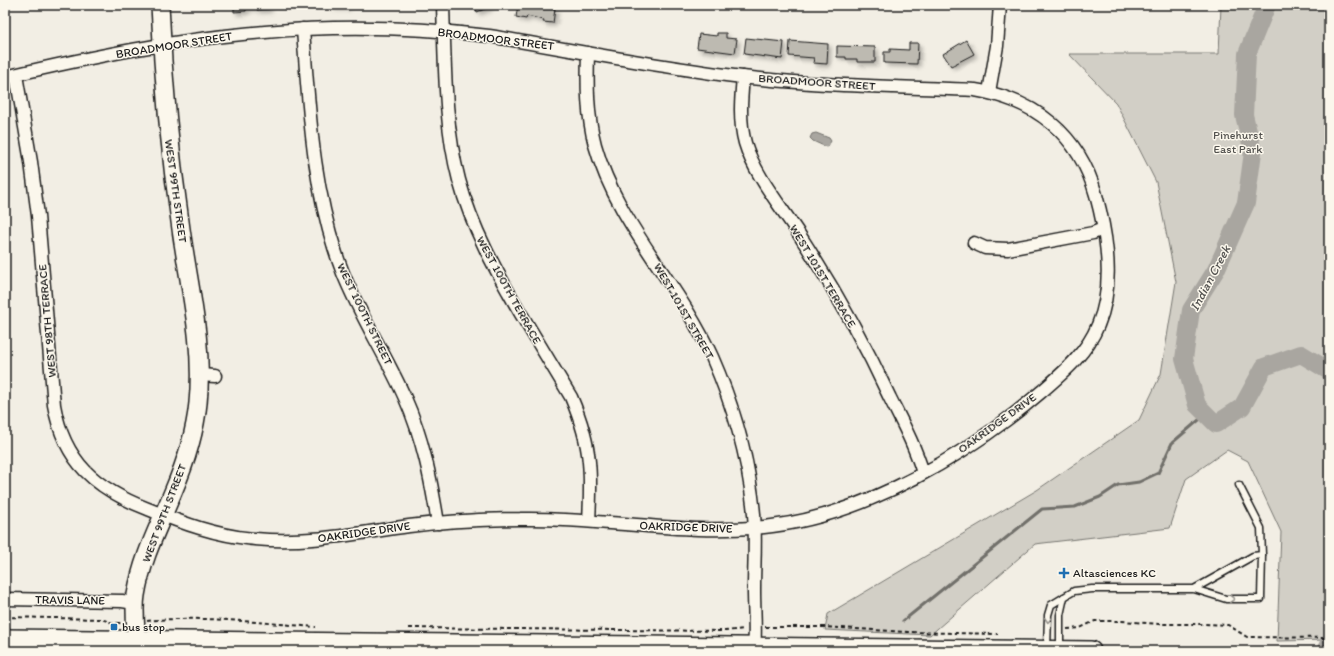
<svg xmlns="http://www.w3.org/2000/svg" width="1334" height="656" viewBox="0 0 1334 656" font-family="Itim,sans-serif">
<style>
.green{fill:#d2cfc6;stroke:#777671}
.water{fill:#a9a6a0;stroke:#716f6b}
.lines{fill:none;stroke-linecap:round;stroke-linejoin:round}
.stream{stroke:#716f6b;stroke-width:3}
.river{stroke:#a9a6a0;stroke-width:18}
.building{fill:#bdbab1;stroke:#1c1c1c;filter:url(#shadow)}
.lane-casing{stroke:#1c1c1c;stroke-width:9}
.street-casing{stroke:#1c1c1c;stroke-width:15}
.secondary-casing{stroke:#1c1c1c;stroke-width:20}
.primary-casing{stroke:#1c1c1c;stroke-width:22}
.path{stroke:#1c1c1c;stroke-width:2;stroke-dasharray:4 3;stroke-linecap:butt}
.lane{stroke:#fbf7ec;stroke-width:6}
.street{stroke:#fbf7ec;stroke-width:12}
.secondary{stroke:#fbf7ec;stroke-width:17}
.primary{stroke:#fbf7ec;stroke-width:19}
.oneway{stroke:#97948e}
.poi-dot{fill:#1f6fb2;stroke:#fbf7ec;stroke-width:1.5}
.labels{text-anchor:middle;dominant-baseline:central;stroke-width:3;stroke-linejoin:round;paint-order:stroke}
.street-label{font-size:12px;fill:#1c1c1c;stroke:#fbf7ec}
.park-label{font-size:12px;fill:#53524f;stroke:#fbf7ec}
.poi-label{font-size:12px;fill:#1c1c1c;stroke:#fbf7ec;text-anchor:start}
.water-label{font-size:13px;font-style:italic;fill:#545351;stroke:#fbf7ec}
</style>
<defs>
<filter id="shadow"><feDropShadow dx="3" dy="3" stdDeviation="2" flood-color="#0004"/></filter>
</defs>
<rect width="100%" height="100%" fill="#f2eee4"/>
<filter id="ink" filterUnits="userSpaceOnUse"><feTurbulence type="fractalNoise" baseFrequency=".025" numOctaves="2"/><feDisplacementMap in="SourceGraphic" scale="8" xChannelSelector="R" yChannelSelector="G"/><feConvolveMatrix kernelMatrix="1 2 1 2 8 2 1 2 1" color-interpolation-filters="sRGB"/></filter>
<g filter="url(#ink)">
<path class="green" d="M1221,5h108v635l-52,1 4,-109 -33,-71 -21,-11 -41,29 -16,49 -135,16 -105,91 -105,-5 3,-16 209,-124 102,-70 22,-46 15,-92 -20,-100 -40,-79 -47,-49h150z"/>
<path class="water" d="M816,133l13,5 2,3 -3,5 -2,1 -13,-6 -3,-3 2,-4z"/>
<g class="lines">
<path class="stream" d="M903,621l139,-112 33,-2 25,-10 18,-12 21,-3 19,-9 14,-30 34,-29"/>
<g class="river">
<path d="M1267,5l-20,49 -3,61 9,37 -7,51 -30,67 -25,40 -7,49 13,46 19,19 26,-17 22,-40 37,-13 28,17"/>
<path d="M1325,651l4,-8"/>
</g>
</g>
<g class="building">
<path d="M234,5h35v4l-12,1v-3l-11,1v3l-12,1z"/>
<rect x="332" y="5" width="15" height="2"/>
<path d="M475,5h14l1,2 -13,5z"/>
<path d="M518,5h21v1l16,3 -2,14 -10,-1 1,-2 -17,-4 -1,3 -10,-2z"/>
<path d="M717,33h9v5l11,1 -2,14 -38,-5 2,-14 18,2z"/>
<path d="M746,38l38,4 -2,17 -38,-5z"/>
<path d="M966,40l8,14 -23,12 -8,-12z"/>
<path d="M790,41l38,3 -1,20 -14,-1 1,-5 -25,-2z"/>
<path d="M909,43h9l-1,21 -33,-1v-11h6v-3l19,1z"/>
<path d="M837,46l38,1v15h-18v-3h-11v-2h-9z"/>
</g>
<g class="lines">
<defs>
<g id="lane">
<path d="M1239,485l22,43 1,27"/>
<path d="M1047,649l1,-34 3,-10 23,-14 18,-2h102l32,10h35l1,-44 -9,1 -59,33"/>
<path d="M1060,649v-34l4,-18"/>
</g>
<g id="street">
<path d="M443,5c2,58 1,118 16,175 13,48 37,91 62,134 17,28 33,55 50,83 9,21 16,42 18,65 2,20 1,40 0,59"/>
<path d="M303,29c6,82 10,167 40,244 17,43 43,82 62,125 18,40 26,82 33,125"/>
<path d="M588,53c-1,31 -1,62 7,92 22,79 84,138 117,212 22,50 37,103 42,157 2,25 0,51 0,76 0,20 2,41 0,61"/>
<path d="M5,77c85,-20 172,-38 260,-45 74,-7 150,-5 224,4 84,14 168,31 253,41 77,9 155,10 233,13 60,10 104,44 121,105 11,40 19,90 2,130 -11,28 -35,48 -57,67 -72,62 -174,122 -269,134 -84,11 -168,-9 -252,-7 -37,0 -74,2 -111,7 -53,7 -100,18 -154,13 -38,-3 -73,-16 -107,-30 -52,-20 -84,-47 -94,-104l-16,-189 -7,-54 -15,-87"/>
<path d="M743,77c-2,22 -4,44 2,66 10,34 40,68 59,99 32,50 61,102 86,156 12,24 25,48 33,75"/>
<path d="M989,92l8,-46 3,-41"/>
<path d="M974,243l11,5 23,1 85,-16 10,-4"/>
<path d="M199,375l16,1"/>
<path d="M5,599l117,2 13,2"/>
</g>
<path id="secondary" d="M137,651c0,-19 -4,-38 -1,-56 6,-37 23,-69 37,-103 12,-28 22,-58 25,-89 6,-59 -9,-116 -17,-174 -11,-75 -18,-149 -21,-224"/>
<path id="primary" d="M5,639l1086,12"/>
</defs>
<use href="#lane" class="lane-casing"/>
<use href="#street" class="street-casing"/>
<use href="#secondary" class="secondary-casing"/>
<use href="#primary" class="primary-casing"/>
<g class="path">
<path d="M1329,6v11"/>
<path d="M1329,146v2"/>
<path d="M5,617l96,2 12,4h10"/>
<path d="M147,621c55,-6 115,2 169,6"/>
<path d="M765,627h58l85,5 90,2"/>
<path d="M409,628l316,3 19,-2"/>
<path d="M1067,629l13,-1 15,-7h27l36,3h47l23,1 19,12 82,1"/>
</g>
<use href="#lane" class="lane"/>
<use href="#street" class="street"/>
<use href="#secondary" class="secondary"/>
<use href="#primary" class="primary"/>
</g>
<defs><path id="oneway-chevron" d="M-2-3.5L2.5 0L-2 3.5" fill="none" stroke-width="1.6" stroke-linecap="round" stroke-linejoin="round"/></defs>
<g class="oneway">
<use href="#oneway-chevron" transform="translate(1232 599) rotate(2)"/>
<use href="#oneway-chevron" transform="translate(1048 620) rotate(94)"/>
</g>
</g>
<g class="poi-dot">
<path d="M1062 567h4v4h4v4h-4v4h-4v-4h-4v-4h4z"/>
<rect x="110" y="623" width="8" height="8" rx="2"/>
</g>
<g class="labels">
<g class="street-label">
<text transform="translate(496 39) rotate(7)">BROADMOOR STREET</text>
<text transform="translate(174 45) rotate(-9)">BROADMOOR STREET</text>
<text transform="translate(817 82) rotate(4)">BROADMOOR STREET</text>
<text transform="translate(176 191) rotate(82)">WEST 99TH STREET</text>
<text transform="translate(823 276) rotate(59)">WEST 101ST TERRACE</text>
<text transform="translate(509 290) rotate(61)">WEST 100TH TERRACE</text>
<text transform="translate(684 311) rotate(60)">WEST 101ST STREET</text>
<text transform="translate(365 314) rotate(64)">WEST 100TH STREET</text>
<text transform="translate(47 321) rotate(-95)">WEST 98TH TERRACE</text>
<text transform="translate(997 423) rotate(-36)">OAKRIDGE DRIVE</text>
<text transform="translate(164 513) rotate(-69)">WEST 99TH STREET</text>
<text transform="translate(686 527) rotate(2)">OAKRIDGE DRIVE</text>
<text transform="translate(364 532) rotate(-8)">OAKRIDGE DRIVE</text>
<text transform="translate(70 600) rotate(1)">TRAVIS LANE</text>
</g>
<g class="park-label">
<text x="1238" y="135">Pinehurst<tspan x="1238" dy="14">East Park</tspan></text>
</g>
<g class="poi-label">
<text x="1073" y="573">Altasciences KC</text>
<text x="122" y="627">bus stop</text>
</g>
<g class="water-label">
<text transform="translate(1210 278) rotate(-62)">Indian Creek</text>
</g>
</g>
<rect width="1334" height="656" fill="none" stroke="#fbf7ec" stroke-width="20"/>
<rect x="10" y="10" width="1314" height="636" fill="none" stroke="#1c1c1c" stroke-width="1.5" filter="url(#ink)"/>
</svg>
